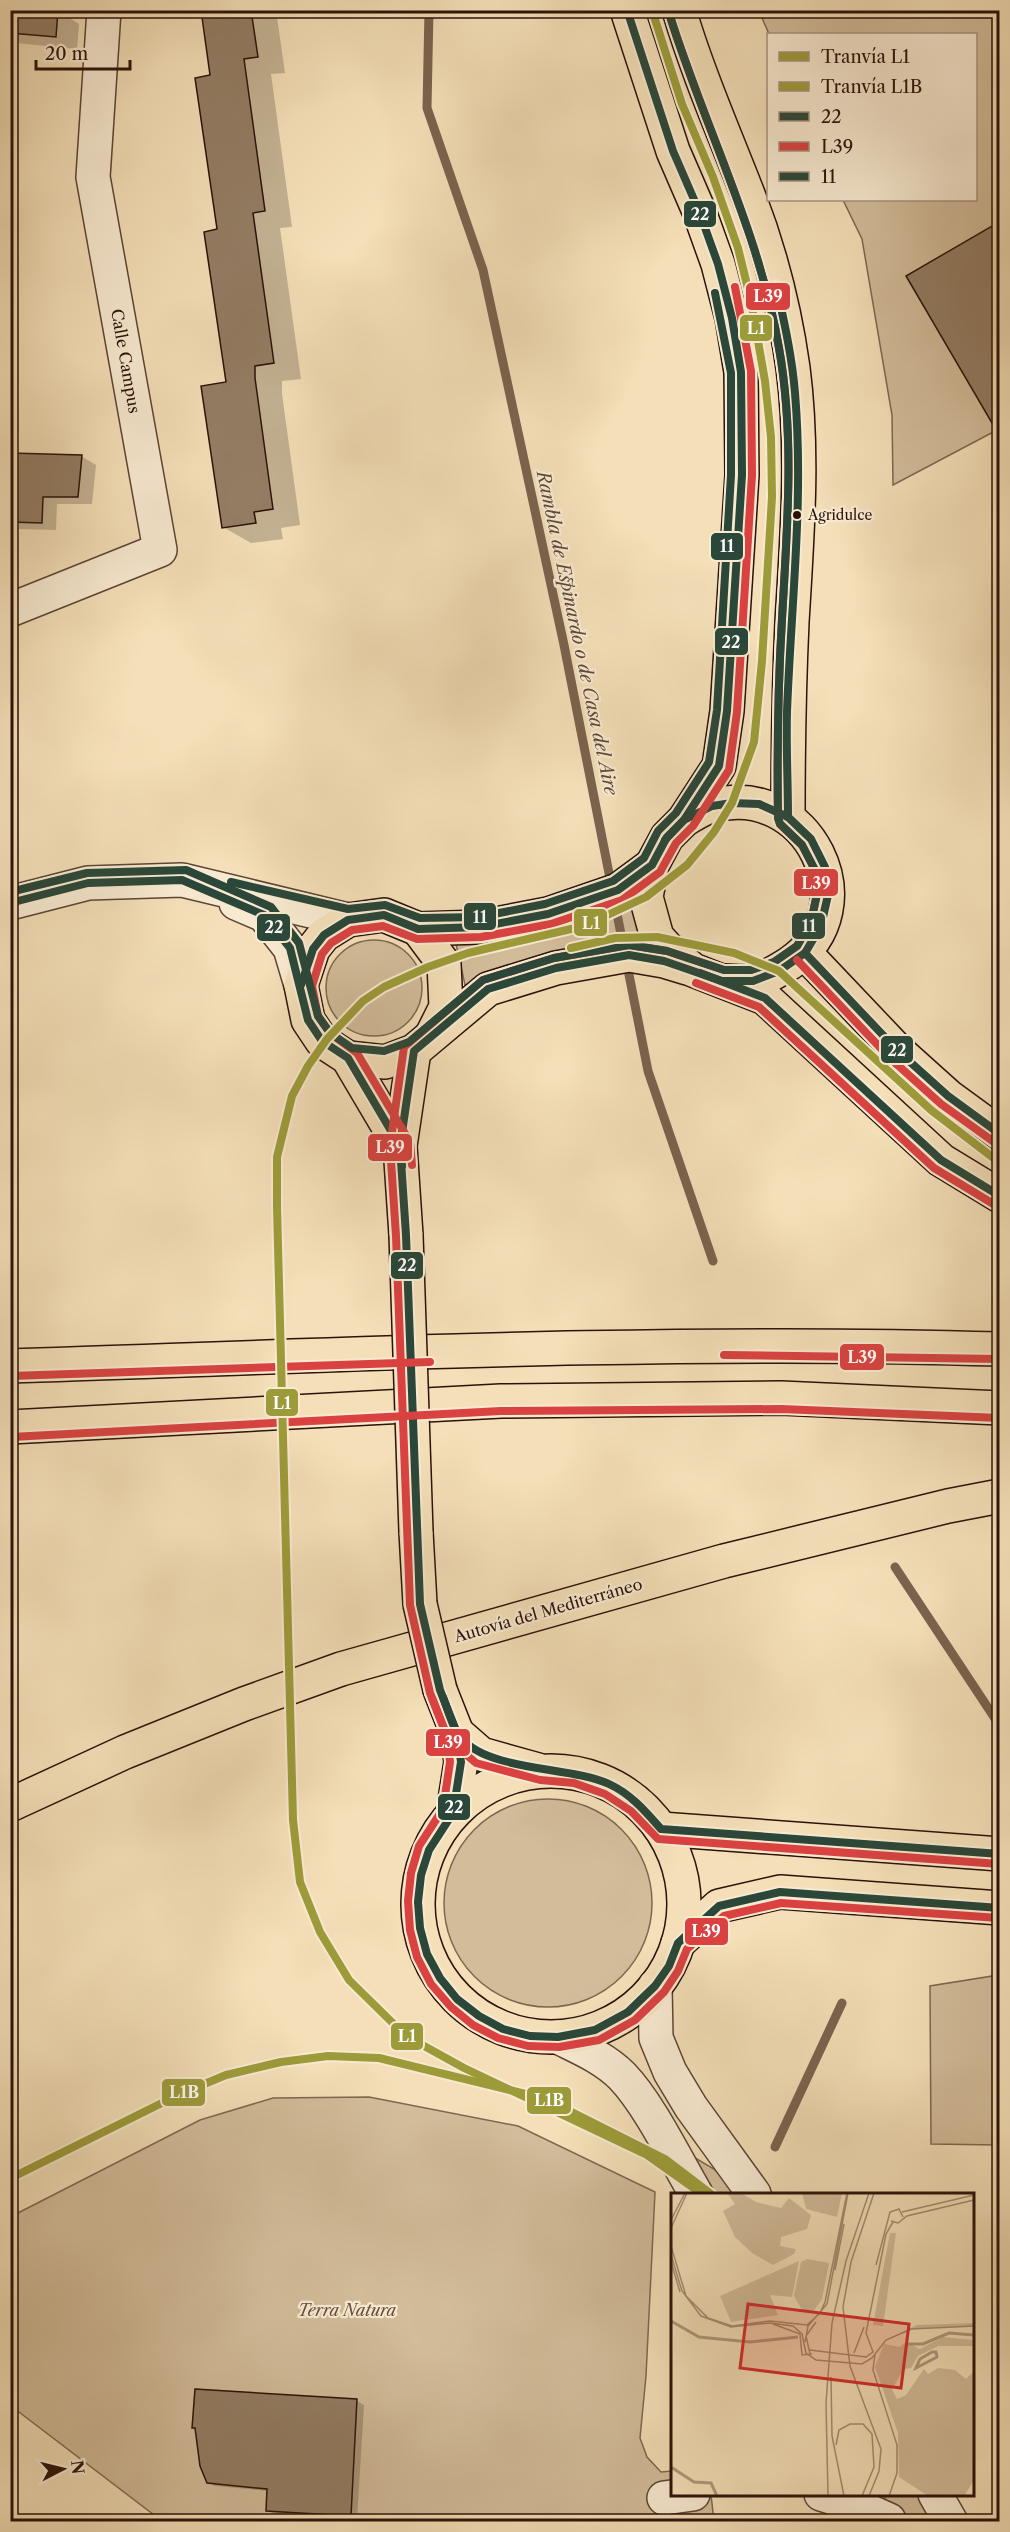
<svg xmlns="http://www.w3.org/2000/svg" width="1010" height="2532" viewBox="0 0 1010 2532" font-family="'Libre Caslon Text',serif">
<style>
.green{fill:#d2bc9a;stroke:#7e6752;stroke-width:1.5}
.shadow{fill:#0003}
.lines{fill:none;stroke-linecap:round;stroke-linejoin:round}
.stream{stroke:#7a634e;stroke-width:9}
.building{fill:#937d64;stroke:#2a1209;stroke-width:1.5}
.minor-casing{stroke:#5c4535;stroke-width:36}
.major-casing{stroke:#2a1209;stroke-width:36}
.highway-casing{stroke:#2a1209;stroke-width:36}
.minor{stroke:#f8ead1;stroke-width:33}
.major{stroke:#f4dfb8;stroke-width:33}
.highway{stroke:#f4dfb8;stroke-width:33}
.major-bridge-casing{stroke:#2a1209;stroke-width:36;stroke-linecap:butt}
.major-bridge{stroke:#f4dfb8;stroke-width:33}
.bus-1-casing{stroke:#f8ead1;stroke-width:12}
.bus-2-casing{stroke:#f8ead1;stroke-width:12}
.bus-3-casing{stroke:#f8ead1;stroke-width:12}
.bus-1{stroke:#2a4739;stroke-width:8}
.bus-2{stroke:#da4241;stroke-width:8}
.bus-3{stroke:#2a4739;stroke-width:8}
.tram-1-casing{stroke:#f8ead1;stroke-width:12}
.tram-2-casing{stroke:#f8ead1;stroke-width:12}
.tram-1{stroke:#9d9b39;stroke-width:8}
.tram-2{stroke:#9d9b39;stroke-width:8}
.bus-dot{fill:#2a1209;stroke:#f8ead1;stroke-width:2}
.labels{text-anchor:middle;dominant-baseline:central;stroke-width:4.5;stroke-linejoin:round;paint-order:stroke}
.bus-label{font-size:14px;fill:#2a1209;stroke:#f8ead1;text-anchor:start}
.street-label{font-size:16px;fill:#2a1209;stroke:#f8ead1}
.park-label{font-size:16px;font-style:italic;fill:#654e3c;stroke:#f8ead1}
.water-label{font-size:18px;font-style:italic;fill:#5f4837;stroke:#f8ead1}
.inset-river{fill:none;stroke:#af997c;stroke-width:3}
.inset-road{fill:none;stroke:#a38d72;stroke-width:1.5}
.view{fill:#d62828;fill-opacity:0.15;stroke:#d62828;stroke-width:3}
.inset-edge{fill:none;stroke:#2a1209;stroke-width:3}
.line-badge{stroke:#f8ead1;stroke-width:2}
.badge-label{font-size:16px;text-anchor:middle;font-weight:bold;fill:#fff}
</style>
<rect width="100%" height="100%" fill="#f4dfb8"/>
<filter id="stains"><feTurbulence type="fractalNoise" baseFrequency=".00333" numOctaves="4"/><feColorMatrix values="0 0 0 0 .2 0 0 0 0 .09 0 0 0 0 .02 0 0 0 .5 -.17"/></filter>
<radialGradient id="worn" r=".72"><stop offset=".6" stop-color="#630" stop-opacity="0"/><stop offset="1" stop-color="#630" stop-opacity=".3"/></radialGradient>
<g class="green">
<path d="M759,11h240v418l-106,56 -1,-70 -30,-176 -19,-39h133v-166h-207z"/>
<path d="M637,892l12,55 -109,15 -75,23 -9,-41z"/>
<circle cx="374" cy="988" r="48"/>
<circle cx="548" cy="1903" r="104"/>
<path d="M999,1975v170l-68,-1 -1,-158z"/>
<path d="M369,2097l149,29 137,66 -9,184 -6,62 7,19 14,15 11,-1v23l39,1 3,26h-552l-151,-115 -1,-189 190,-97 73,-22z"/>
<path d="M680,2149l34,20 26,25h-33z"/>
<path d="M883,2495h41l16,26h-41z"/>
</g>
<g class="shadow">
<path d="M10,10h62l-1,9 8,5 -2,25 -61,-6 -6,-3z"/>
<path d="M203,10h73l9,63 -14,1 21,153 -12,1 21,151 -19,2v13l18,131 -19,3 2,11 -32,4 -28,-16 5,-143 -16,-307z"/>
<path d="M1000,224v202l-5,-2 -86,-148z"/>
<path d="M10,454l71,2 15,9 -4,39h-35l-1,26 -37,-1 -9,-5z"/>
<path d="M196,2391l161,10 7,4 -7,114 -83,-5 -7,-4 1,-19 -53,-5 -7,-4z"/>
</g>
<g class="lines">
<g class="stream">
<path d="M429,10l-2,98 56,162 81,375 84,426 65,190"/>
<path d="M895,1567l105,159"/>
<path d="M775,2147l67,-144"/>
</g>
</g>
<g class="building">
<path d="M10,10h48l-2,27 -46,-4z"/>
<path d="M201,10h50l7,47 -14,2 21,152 -12,2 21,150 -19,3v12l18,131 -19,3 2,11 -34,5 -21,-142 25,-4 -22,-150 13,-3 -22,-151 15,-3z"/>
<path d="M999,222v213l-93,-159z"/>
<path d="M10,453l72,2 -4,42h-35l-1,26 -32,-1z"/>
<path d="M195,2389l162,10 -6,117 -85,-5 1,-22 -60,-6 -7,-17 -5,-38h-3z"/>
</g>
<g class="lines">
<defs>
<g id="minor">
<path d="M10,610l150,-60 -67,-373 11,-167"/>
<path d="M10,903l78,-20 94,-3 166,40"/>
<path d="M236,903l28,12 26,33 11,37"/>
<path d="M655,1986l1,52 14,34 21,35 63,87"/>
<path d="M558,2037c22,11 46,21 64,39 27,28 54,84 74,118"/>
<path d="M821,2494l32,10 36,16"/>
<path d="M935,2494l16,28"/>
<path d="M664,2498l29,-4"/>
</g>
<g id="major">
<path d="M627,10l46,141 26,60 19,53 14,54 9,54 1,103 -15,236 -8,55 -35,54 -17,17 -15,28 -6,32 11,40 11,12 25,21 72,28 176,162 59,36"/>
<path d="M679,10c19,64 46,125 70,187 21,54 36,114 44,171 11,84 4,170 -1,254 -3,65 -4,130 -4,195"/>
<path d="M684,820c9,-5 19,-12 28,-14 95,-27 160,101 78,157 -11,7 -25,16 -37,18 -9,2 -19,0 -28,0"/>
<path d="M418,929l26,35 2,43 -14,28"/>
<path d="M805,953l94,99 49,44 52,38"/>
<path d="M348,1058l37,4 29,-11 74,-62 68,-21 73,-13 35,6 23,7"/>
<path d="M400,1146l-52,-88 -26,-17 -14,-21 -7,-35 12,-36 11,-14 24,-15 36,-5 34,14 62,-2 68,-13 70,-24 34,-25"/>
<path d="M406,1235l-6,-89 14,-95"/>
<path d="M416,1532l4,72"/>
<path d="M440,1690l17,43 4,29 -8,51"/>
<path d="M457,1733l24,21 57,16"/>
<circle cx="551" cy="1904" r="133"/>
<path d="M661,1829l339,25"/>
<path d="M678,1943l41,-37 61,-14 220,16"/>
</g>
<g id="highway">
<path d="M10,1366c330,-11 660,-27 990,-17"/>
<path d="M10,1427l491,-26 280,-3 219,10"/>
<path d="M10,1805l115,-53 119,-48 97,-35 383,-108 224,-55 52,-10"/>
</g>
</defs>
<use href="#minor" class="minor-casing"/>
<use href="#major" class="major-casing"/>
<use href="#highway" class="highway-casing"/>
<use href="#minor" class="minor"/>
<use href="#major" class="major"/>
<use href="#highway" class="highway"/>
<defs>
<g id="major-bridge">
<path d="M406,1235l10,297"/>
<path d="M420,1604l20,86"/>
</g>
</defs>
<use href="#major-bridge" class="major-bridge-casing"/>
<use href="#major-bridge" class="major-bridge"/>
<defs>
<g id="bus-1">
<path d="M627,10l46,141 26,60 19,53 14,54 9,54 1,103 -15,236 -8,55 -35,54 -19,20"/>
<path d="M776,285c8,36 16,71 19,108 9,107 -4,212 -8,319 -1,35 1,70 1,105"/>
<path d="M10,903l78,-20 94,-3 82,35 26,33 18,72 14,21 26,17 52,88 2,20"/>
<path d="M805,953l94,99 49,44 52,38"/>
<path d="M700,973l65,25 176,162 59,36"/>
<path d="M301,985l12,-36 11,-14 24,-15 36,-5 34,14 62,-2 68,-13 70,-24 34,-25 15,-28 17,-17 28,-14 20,-3 27,1 29,13 23,22 14,28 3,28 -7,31 -16,27 -26,18 -26,10h-31l-58,-20 -35,-6 -73,13 -68,21 -74,62 -14,95 6,89 14,369 20,86 17,43 4,29 -8,51 -24,37 -8,25 -3,27 2,26 7,26 13,24 17,21 22,17 24,13 27,7 28,1 37,-7 33,-18 27,-26 14,-20 9,-23 41,-37 61,-14 220,16"/>
<path d="M443,1697c4,11 8,24 13,34 24,42 113,34 153,53 22,10 37,28 52,45l339,25"/>
</g>
<g id="bus-2">
<path d="M669,13c35,113 90,218 110,335 16,90 8,181 3,271 -4,66 -5,133 -4,199l2,6 22,21 13,25 2,24 -6,28 -14,24 -23,16 -23,8h-27l-57,-19 -38,-6 -75,13 -71,22 -79,67 -14,99 6,90 14,369 20,88 17,43 3,26 -7,47 -24,37 -8,27 -3,28 2,29 7,27 14,27 20,23 22,18 25,13 30,8 31,1 40,-7 36,-20 29,-28 14,-21 9,-22 37,-33 57,-13 218,15"/>
<path d="M797,960l95,100 49,44 53,38"/>
<path d="M696,983l63,24 175,161 61,37"/>
<path d="M412,1165l-2,-23 -53,-89 -27,-20 -12,-17 -6,-30 10,-32 9,-11 21,-13 31,-4 34,13 64,-2 70,-13 71,-24 38,-28 16,-29 17,-17 36,-56 8,-58 15,-237 -1,-104 -16,-84"/>
<path d="M724,1355l276,4"/>
<path d="M10,1376l420,-14"/>
<path d="M11,1437l490,-26 280,-2 219,9"/>
<path d="M432,1698l16,41 28,24 64,17 34,3 31,11 26,17 27,28 341,25"/>
</g>
<g id="bus-3">
<path d="M231,882l117,27 37,-4 35,13 59,-1 66,-13 68,-23 31,-23 14,-27 18,-18 33,-51 8,-52 14,-235v-102l-16,-80"/>
<path d="M10,892l77,-19 99,-3 85,37 28,36 19,73 12,17 22,15 32,3 25,-9 74,-62 71,-22 75,-13 38,6 57,19h27l23,-8 23,-16 14,-24 6,-28 -2,-24 -13,-25 -22,-21 -2,-6c-1,-66 0,-133 4,-199 5,-90 13,-181 -3,-271 -20,-117 -75,-222 -110,-335"/>
</g>
</defs>
<use href="#bus-1" class="bus-1-casing"/>
<use href="#bus-2" class="bus-2-casing"/>
<use href="#bus-3" class="bus-3-casing"/>
<use href="#bus-1" class="bus-1"/>
<use href="#bus-2" class="bus-2"/>
<use href="#bus-3" class="bus-3"/>
<defs>
<g id="tram-1">
<path d="M652,10l30,94 31,73 25,71 13,53 14,80 6,56 1,60 -10,164 -8,81 -22,61 -18,29 -27,33 -41,32 -62,29 -116,27 -40,14 -44,20 -21,14 -36,38 -19,27 -16,30 -15,61v50l16,613 7,62 20,50 29,48 57,56 58,32 183,87 55,39"/>
<path d="M571,948l44,-10 42,-1 77,16 45,18 152,139 69,53"/>
</g>
<path id="tram-2" d="M15,2176l163,-81 48,-20 55,-13 47,-6 51,2 167,41 119,60 46,35"/>
</defs>
<use href="#tram-1" class="tram-1-casing"/>
<use href="#tram-2" class="tram-2-casing"/>
<use href="#tram-1" class="tram-1"/>
<use href="#tram-2" class="tram-2"/>
</g>
<circle class="bus-dot" cx="797" cy="515" r="5"/>
<g class="labels">
<g class="bus-label">
<text x="808" y="515">Agridulce</text>
</g>
<g class="street-label">
<text transform="translate(126 361) rotate(80)">Calle Campus</text>
<text transform="translate(548 1610) rotate(-16)">Autovía del Mediterráneo</text>
</g>
<g class="park-label">
<text x="347" y="2310">Terra Natura</text>
</g>
<g class="water-label">
<text transform="translate(577 633) rotate(78)">Rambla de Espinardo o de Casa del Aire</text>
</g>
</g>
<g transform="translate(671 2193)">
<rect width="303" height="303" fill="#f4dfb8"/>
<path d="M56,0h14l15,9 25,6 8,-10 22,17 -4,14 -26,8 -1,9 16,3 -2,5 -21,11 -21,-12 -17,-16 -12,-26 12,-7zM131,0h40l-5,24 -31,-8zM219,40h6l-13,93 -10,-1zM136,66l22,4 -7,36 -9,13h-10l-9,-16 7,-34zM128,68l-7,36 -22,-2 8,20 -47,7 -11,-26zM303,130v4l-58,1 -34,14 35,-17zM272,144l31,3v10l-1,-4h-35l-20,10 -7,12 -7,1 -12,20 5,10 9,-4 18,-26 4,5 10,-6 17,2 11,9 8,-8v109l-10,16h-36l-29,-19 -1,-44 -23,-66 9,-23 16,3 6,-5 14,7z" fill="#d2bc9a"/>
<path class="inset-river" d="M0,128l28,16 51,5 48,-5M236,151h16l26,-11 25,2M261,159h4l1,5 -21,11 4,-9zM0,274l23,15 17,1 6,13"/>
<path class="inset-road" d="M231,19l72,-17M0,27l14,-27M220,28l7,2 9,-7 67,-16M0,35l16,-35M0,53l15,50 22,22 24,8 38,-5 37,4 13,-12 5,-11 22,-109M0,62l11,36 19,25 30,11 39,-4 23,3 9,8 4,19 10,7 46,4 10,-6 14,-18 25,-11 63,-3M0,69l9,30M205,72l14,-53 9,-3 4,8M164,77l9,-46M102,131l27,10M129,141l2,21 10,-1M134,149l3,-16 19,-22 21,-111M139,157l56,7 7,-5 -7,-19 20,-99 7,-12M183,160l10,-26M139,161l-4,-18 10,-14M204,161l-2,16 24,75v28l-8,23M160,184l1,59 12,60M165,252l3,-15 11,-6h13l9,10 2,33 -12,29M157,303l-2,-93 6,-80 14,-62 23,-68M198,303l10,-25 2,-22 -31,-83 -7,-59 8,-45 23,-69"/>
<path class="view" d="M77,111l161,20 -8,64 -161,-20z"/>
<rect width="303" height="303" class="inset-edge"/>
</g>
<g class="line-badge">
<rect x="683" y="200" width="34" height="28" rx="6" fill="#2a4739"/>
<rect x="745" y="282" width="46" height="29" rx="6" fill="#da4241"/>
<rect x="739" y="314" width="34" height="28" rx="6" fill="#9d9b39"/>
<rect x="710" y="532" width="34" height="29" rx="6" fill="#2a4739"/>
<rect x="714" y="627" width="35" height="29" rx="6" fill="#2a4739"/>
<rect x="793" y="868" width="46" height="29" rx="6" fill="#da4241"/>
<rect x="463" y="902" width="34" height="29" rx="6" fill="#2a4739"/>
<rect x="573" y="908" width="35" height="29" rx="6" fill="#9d9b39"/>
<rect x="791" y="912" width="35" height="28" rx="6" fill="#2a4739"/>
<rect x="256" y="913" width="35" height="29" rx="6" fill="#2a4739"/>
<rect x="880" y="1035" width="34" height="29" rx="6" fill="#2a4739"/>
<rect x="367" y="1133" width="46" height="29" rx="6" fill="#da4241"/>
<rect x="390" y="1251" width="34" height="29" rx="6" fill="#2a4739"/>
<rect x="839" y="1343" width="46" height="28" rx="6" fill="#da4241"/>
<rect x="265" y="1388" width="34" height="29" rx="6" fill="#9d9b39"/>
<rect x="425" y="1728" width="46" height="29" rx="6" fill="#da4241"/>
<rect x="437" y="1793" width="34" height="28" rx="6" fill="#2a4739"/>
<rect x="684" y="1917" width="45" height="29" rx="6" fill="#da4241"/>
<rect x="390" y="2022" width="34" height="29" rx="6" fill="#9d9b39"/>
<rect x="161" y="2078" width="45" height="29" rx="6" fill="#9d9b39"/>
<rect x="526" y="2086" width="46" height="29" rx="6" fill="#9d9b39"/>
</g>
<g class="badge-label">
<text x="700" y="220">22</text>
<text x="768" y="302">L39</text>
<text x="756" y="334">L1</text>
<text x="727" y="552">11</text>
<text x="731" y="648">22</text>
<text x="816" y="889">L39</text>
<text x="480" y="923">11</text>
<text x="591" y="929">L1</text>
<text x="809" y="932">11</text>
<text x="274" y="933">22</text>
<text x="897" y="1056">22</text>
<text x="390" y="1153">L39</text>
<text x="407" y="1271">22</text>
<text x="862" y="1363">L39</text>
<text x="282" y="1409">L1</text>
<text x="448" y="1748">L39</text>
<text x="454" y="1813">22</text>
<text x="706" y="1937">L39</text>
<text x="407" y="2042">L1</text>
<text x="184" y="2098">L1B</text>
<text x="549" y="2106">L1B</text>
</g>
<rect width="1010" height="2532" fill="none" stroke="#f4dfb8" stroke-width="36"/>
<rect x="12" y="12" width="986" height="2508" fill="none" stroke="#2a1209" stroke-width="3"/>
<rect x="18" y="18" width="974" height="2496" fill="none" stroke="#2a1209" stroke-width="1.5"/>
<rect x="767" y="33" width="210" height="168" fill="#f8ead1" stroke="#a69481" stroke-width="1.5"/>
<rect x="779" y="52" width="30" height="9" fill="#9d9b39" stroke="#a69481" stroke-width="1.5"/>
<text x="821" y="63" font-size="18" fill="#2a1209">Tranvía L1</text>
<rect x="779" y="82" width="30" height="9" fill="#9d9b39" stroke="#a69481" stroke-width="1.5"/>
<text x="821" y="93" font-size="18" fill="#2a1209">Tranvía L1B</text>
<rect x="779" y="112" width="30" height="9" fill="#2a4739" stroke="#a69481" stroke-width="1.5"/>
<text x="821" y="123" font-size="18" fill="#2a1209">22</text>
<rect x="779" y="142" width="30" height="9" fill="#da4241" stroke="#a69481" stroke-width="1.5"/>
<text x="821" y="153" font-size="18" fill="#2a1209">L39</text>
<rect x="779" y="172" width="30" height="9" fill="#2a4739" stroke="#a69481" stroke-width="1.5"/>
<text x="821" y="183" font-size="18" fill="#2a1209">11</text>
<g transform="translate(63 2469) rotate(83)" stroke="#f8ead1" stroke-width="4.5" paint-order="stroke">
<path d="M0-4.5L10 22L0 15L-10 22Z" fill="#2a1209"/>
<text y="-9" font-size="16" font-weight="bold" text-anchor="middle" fill="#2a1209">N</text>
</g>
<path d="M36 60v9h94v-9" fill="none" stroke="#2a1209" stroke-width="3"/>
<text x="45" y="60" font-size="18" fill="#2a1209" stroke="#f8ead1" stroke-width="4.5" paint-order="stroke">20 m</text>
<rect width="100%" height="100%" filter="url(#stains)"/>
<rect width="100%" height="100%" fill="url(#worn)"/>
</svg>
